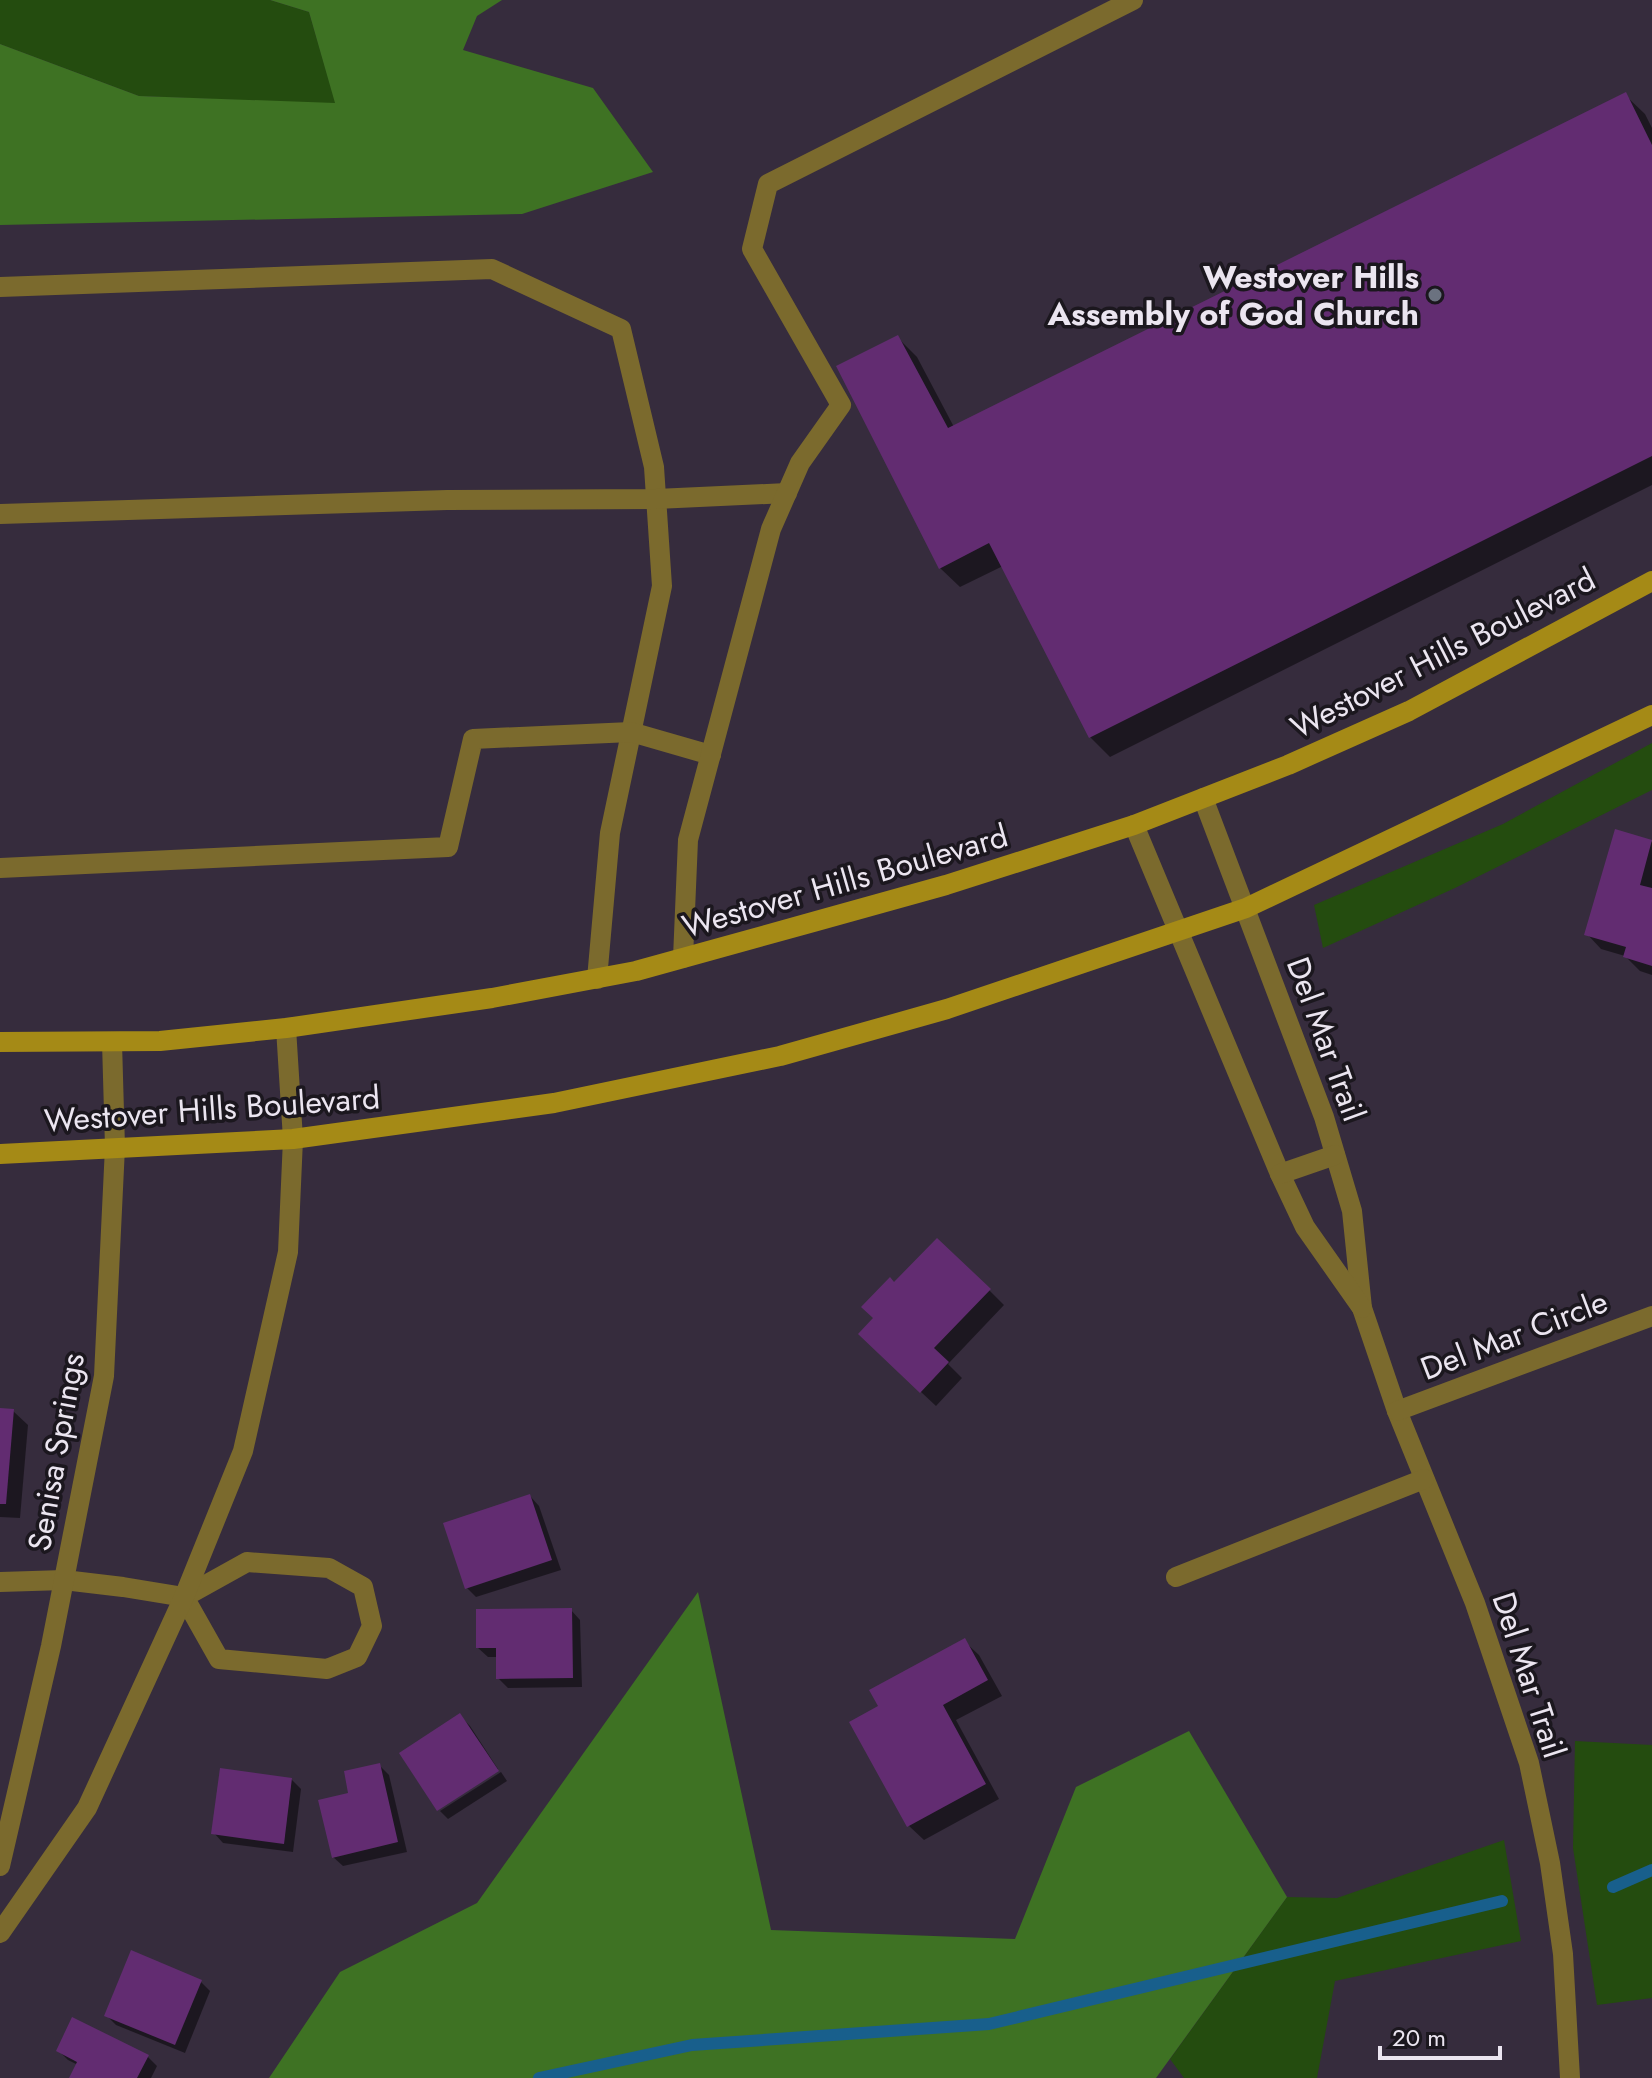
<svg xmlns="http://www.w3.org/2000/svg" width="1652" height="2078" viewBox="0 0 1652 2078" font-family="Jost,sans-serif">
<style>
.green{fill:#244c0f}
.forest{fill:#3e7223}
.shadow{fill:#0007}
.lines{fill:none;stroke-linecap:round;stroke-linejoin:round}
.stream{stroke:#185f8c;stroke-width:12}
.building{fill:#622c71}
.service{stroke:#7b6a2d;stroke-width:20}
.minor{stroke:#7b6a2d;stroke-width:20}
.secondary{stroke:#a58a16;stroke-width:20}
.worship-dot{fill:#6b7280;stroke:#1b171e;stroke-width:3}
.labels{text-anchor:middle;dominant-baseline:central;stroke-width:7;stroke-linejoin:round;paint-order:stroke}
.poi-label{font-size:32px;font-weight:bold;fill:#ebe5f0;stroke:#1b171e;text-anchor:end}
.street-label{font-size:32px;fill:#ebe5f0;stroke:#1b171e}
</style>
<rect width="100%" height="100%" fill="#362c3d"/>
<g class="green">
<path d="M0,0h270l39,12 27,92 -197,-8 -139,-52z"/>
<path d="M1652,743v47l-197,98 -132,60 -9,-43 189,-81z"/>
<path d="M1575,1741l77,4v253l-55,7 -24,-157z"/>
<path d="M1504,1840l17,101 -186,40 -18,97h-133l-14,-19 117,-162 50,1z"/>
</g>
<g class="forest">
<path d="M270,0h232l-25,16 -14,34 130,38 60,84 -131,42 -522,11v-181l139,52 196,7 -26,-91z"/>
<path d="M698,1592l73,338 244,9 61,-152 113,-56 98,166 -131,181h-887l71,-106 137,-69z"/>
</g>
<g class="shadow">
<path d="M1625,95l20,19 7,14v357l-542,272 -20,-20 -87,-171 -43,21 -20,-19 -42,-230 19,19 37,70z"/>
<path d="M1617,832l35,10v133l-12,-4 -15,-15 -24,-7 -14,-15z"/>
<path d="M989,1290l15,15 -56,59 14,14 -26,28 -61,-57v-31z"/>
<path d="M0,1410l13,1 15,14 -8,93 -20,-1z"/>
<path d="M530,1496l9,10 22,64 -85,27 -9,-9z"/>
<path d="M571,1610l9,10 2,67 -74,1 -10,-10v-21h-10l-10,-9z"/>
<path d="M964,1641l15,14 23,41 -46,24 43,79 -75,41 -15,-14 -29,-119z"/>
<path d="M460,1716l10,10 28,43 -60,39z"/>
<path d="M379,1765l10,10 18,77 -64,14 -10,-9 18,-63z"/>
<path d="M501,1772l6,9 -59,38 -8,-8z"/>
<path d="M291,1779l10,10 -8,63 -70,-9 -9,-10z"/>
<path d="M201,1982l9,9 -25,62 -69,-28 -10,-10z"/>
<path d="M58,2050l89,6 10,10 -6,12h-79l6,-13 -10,-5z"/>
</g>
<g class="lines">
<g class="stream">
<path d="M1613,1887l39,-17"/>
<path d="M539,2078l153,-33 297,-21 513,-123"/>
</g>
</g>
<g class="building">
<path d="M1626,92l26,53v311l-563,282 -100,-195 -50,26 -103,-203 62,-31 50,93z"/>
<path d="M1615,829l37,11 -12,45 12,3v78l-29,-9 3,-10 -42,-12z"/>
<path d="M937,1238l54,51 -57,59 15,14 -29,31 -62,-59 15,-16 -12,-11 29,-30 4,5z"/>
<path d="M0,1408l14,1 -8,95h-6z"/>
<path d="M530,1494l22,66 -87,29 -22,-66z"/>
<path d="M572,1608l1,70 -77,1v-31h-20v-39z"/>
<path d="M965,1638l23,42 -45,25 43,79 -79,43 -58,-105 29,-16 -9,-16z"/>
<path d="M460,1713l39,58 -62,40 -38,-58z"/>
<path d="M380,1763l18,79 -66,16 -14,-58 30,-7 -4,-22z"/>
<path d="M220,1768l72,10 -8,66 -73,-10z"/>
<path d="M131,1950l71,30 -27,65 -71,-29z"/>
<path d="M72,2017l77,38 -12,23h-68l8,-16 -21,-11z"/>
</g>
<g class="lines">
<g class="service">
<path d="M0,287l492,-18 129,60 33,138 8,119 -52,247 -13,146"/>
<path d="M0,514l447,-14 209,-1 131,-6"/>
<path d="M0,868l448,-21 25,-108 158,-7 80,23"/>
<path d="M683,958l5,-118 83,-311 29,-66 41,-58 -89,-156 16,-65 365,-184"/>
</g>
<g class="minor">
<path d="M1203,798l121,319 28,94 10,97 35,103 78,192 54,160 21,100 13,91 7,124"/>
<path d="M1134,825l146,349 25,53 57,81"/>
<path d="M1280,1174l55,-19"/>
<path d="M1397,1411l255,-95"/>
<path d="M247,1562l82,6 34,19 9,39 -15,31 -30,12 -108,-10 -35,-62z"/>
<path d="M1176,1577l248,-98"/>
<path d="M0,1582l64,-2 59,7 61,10"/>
<path d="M0,1866l51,-220 53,-270 11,-229 -3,-105"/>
<path d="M0,1933l87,-125 97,-211 59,-146 45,-199 5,-113 -7,-111"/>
</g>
<g class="secondary">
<path d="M0,1042l160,-1 126,-13 206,-30 144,-27 177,-49 133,-37 188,-60 154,-60 121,-54 243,-130"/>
<path d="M0,1154l293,-15 261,-36 226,-47 167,-47 299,-101 406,-193"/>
</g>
</g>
<circle class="worship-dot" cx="1435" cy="295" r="8"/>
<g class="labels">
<g class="poi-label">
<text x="1419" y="277">Westover Hills<tspan x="1419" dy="37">Assembly of God Church</tspan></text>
</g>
<g class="street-label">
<text transform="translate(1443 653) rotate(-27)">Westover Hills Boulevard</text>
<text transform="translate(845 881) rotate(-16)">Westover Hills Boulevard</text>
<text transform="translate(1326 1039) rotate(70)">Del Mar Trail</text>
<text transform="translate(212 1109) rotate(-4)">Westover Hills Boulevard</text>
<text transform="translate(1514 1335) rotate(-21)">Del Mar Circle</text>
<text transform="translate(56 1452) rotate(-80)">Senisa Springs</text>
<text transform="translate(1529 1675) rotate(72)">Del Mar Trail</text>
</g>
</g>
<path d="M1380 2046v12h120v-12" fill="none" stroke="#ebe5f0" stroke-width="4"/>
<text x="1392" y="2046" font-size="24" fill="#ebe5f0" stroke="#1b171e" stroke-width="6" paint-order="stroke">20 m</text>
</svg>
